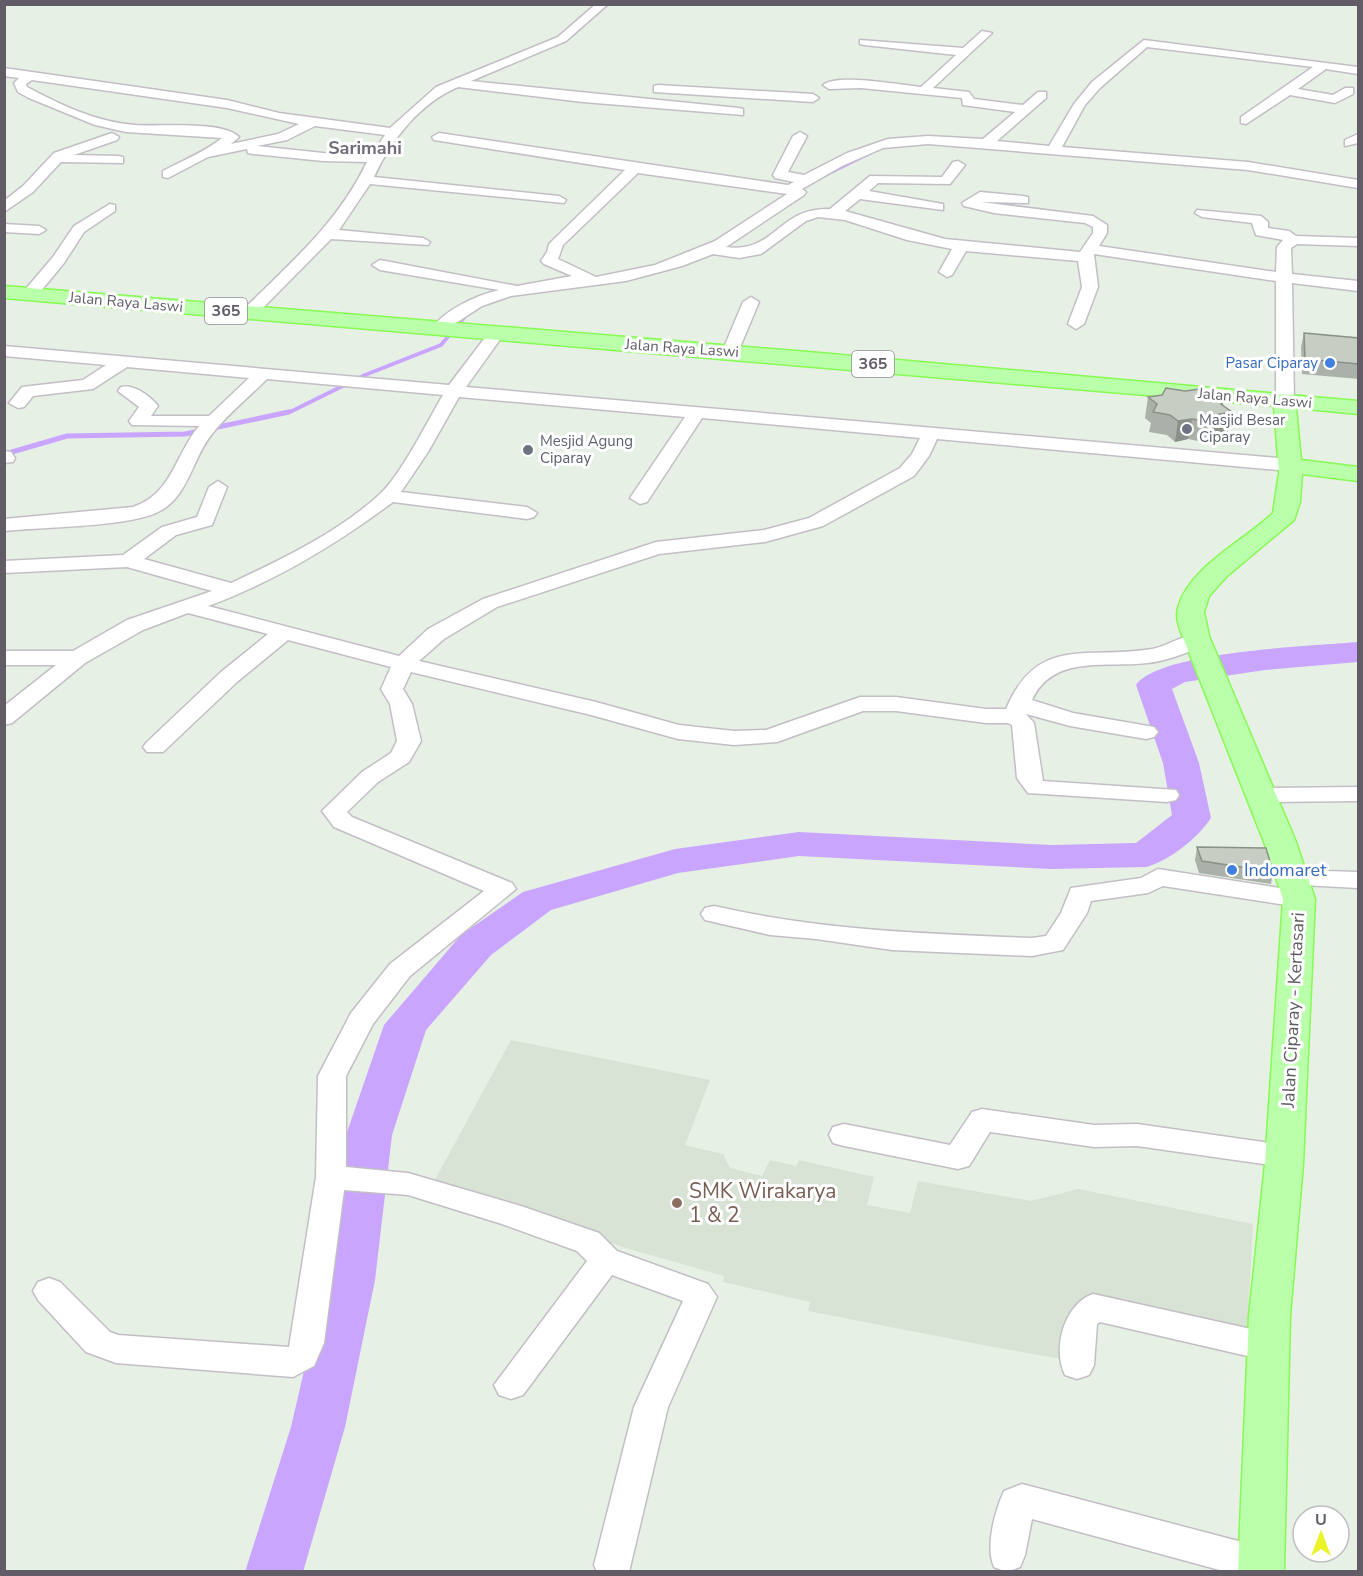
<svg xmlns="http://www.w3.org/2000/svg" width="1363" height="1576" viewBox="0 0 1363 1576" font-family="'Nunito Sans',sans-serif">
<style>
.education{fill:#d8e2d5}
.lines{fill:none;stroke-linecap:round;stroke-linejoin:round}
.stream-far2{stroke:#c9a5ff;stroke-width:3}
.stream-far1{stroke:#c9a5ff;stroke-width:4}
.stream{stroke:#c9a5ff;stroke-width:5}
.river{fill:#c9a5ff;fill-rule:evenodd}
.minor-casing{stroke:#c3bec6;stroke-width:3}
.major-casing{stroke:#87fa53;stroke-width:3}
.minor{fill:#fff;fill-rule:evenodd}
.major{fill:#baffaa;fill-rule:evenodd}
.wall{fill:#aab1a8}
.shaded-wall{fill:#8b9088}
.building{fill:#c6cec3;stroke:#8b9088;stroke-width:1.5}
.shop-dot{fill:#3f7fe0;stroke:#fff;stroke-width:2}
.worship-dot{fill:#6b7280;stroke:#fff;stroke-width:2}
.education-dot{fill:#8d6e63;stroke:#fff;stroke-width:2}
.labels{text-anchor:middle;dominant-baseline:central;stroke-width:6;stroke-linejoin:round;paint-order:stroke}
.far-street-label{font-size:15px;fill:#615c66;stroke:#fff}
.far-shop-label{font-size:15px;fill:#366cbe;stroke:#fff;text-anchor:end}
.far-worship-label{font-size:15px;fill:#5b616d;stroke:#fff;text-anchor:start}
.shield{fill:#fff;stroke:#908d94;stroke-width:1.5}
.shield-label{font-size:16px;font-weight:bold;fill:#615c66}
.far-quarter-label{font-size:18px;font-weight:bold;fill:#726d78;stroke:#fff}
.shop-label{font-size:18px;fill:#366cbe;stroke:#fff;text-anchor:start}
.street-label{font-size:18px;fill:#615c66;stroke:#fff}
.near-education-label{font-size:21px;fill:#785e54;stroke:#fff;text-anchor:start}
</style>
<rect width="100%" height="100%" fill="#e7f0e4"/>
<path class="education" d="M511,1040l199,40 -25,65 38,9 7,14 32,8 8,-16 26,6 3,-6 75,17 -7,28 43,8 8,-32 113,20 47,-12 175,35 -6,115 -156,-35 -18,57 -85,-15 -180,-35 2,-9 -87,-20 1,-6 -105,-30 -104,-36 -85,-21z"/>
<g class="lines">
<path class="stream-far2" d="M818,179l53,-26"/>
<path class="stream-far1" d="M282,413l10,-2 73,-36 76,-30 26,-31"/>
<path class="stream" d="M5,454l62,-18 118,-2 104,-22"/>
<path class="river" d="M1358,642v20l-93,8 -80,12 -13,7 27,74 12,55c-13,20 -42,43 -65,49l-94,2 -253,-13 -121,17 -127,37 -60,45 -65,75 -34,105 -17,145 -30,147 -42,145h-58l46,-145 34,-147 21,-145 38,-110 77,-90 62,-43 152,-43 124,-17 253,13 84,-2 36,-28 -9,-52 -27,-78c23,-34 178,-39 222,-43z"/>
<defs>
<g id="minor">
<path d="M596,4h12l-42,37 -95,40 268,27 4,1v6l-160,-13 -125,-15c-38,16 -67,53 -84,90l185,19 7,4 -2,3 -194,-19 -31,46 84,8 7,4 -2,3 -97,-6 -76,77h-12l-2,-3 2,-3c48,-48 95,-87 124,-148l-44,-1 -70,-7 -5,-1 -1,-4 -39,8 -40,21 -5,-1v-6c20,-11 42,-19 59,-33l-96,-6 -31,-7 -66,-27 -11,-6 -4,-9 5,-5 -15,-2v-8l223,32 52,13 111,15 46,-41 122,-50zM32,80l195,28 72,16 -21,10 -47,10 8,-7c-17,-17 -80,-10 -104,-12 -39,-3 -74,-20 -108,-38l-1,-3zM315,126l70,9 -13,19 -49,-1 -66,-7 30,-6z"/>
<path d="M982,31l10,2 -59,55 36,4 5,7 49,6 15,-13h8v6l-49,43 52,5 25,-42 18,-22 52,-42 214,27v7l-32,-5 -28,20 35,6 12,-7h8v6l-18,9 -45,-8 -44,29 -5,-1v-6l72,-50 -166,-20 -47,41 -15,17 -23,42 186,15 110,18v8l-110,-18 -320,-26 -45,4 -41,18 -40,23 4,3 -2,3 -78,52c49,7 52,-40 104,-38l40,-33 72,1 11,-15 5,-1 7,4 -15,19 -72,-1 -9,8 74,13v6l-83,-11 -15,12 100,28 135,13 13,-19v-6l-8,-4 -91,-10 -30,-7 -2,-3 18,-11 43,4 5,1v6l-47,-1 112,14 14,9v8l-8,13 177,26 1,-25 6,-7 -27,-5 -4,-12 -50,-6 -7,-4 2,-3 64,6 7,6v6l21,3 7,5 62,2v8l-61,-2 -6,4 1,26 66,7v10l-66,-8 2,118 -3,4h-12l-3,-4v-120l-182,-27 4,33 -14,37 -8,5 -8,-5 14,-37 -4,-26 -112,-10 -14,24 -5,2 -8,-5 13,-23 -45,-9 -62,-20 -27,-3 -12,4 -45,33 -22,4 -26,-4 -31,12 -56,15 -115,15 -29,10 -43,28 -8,-5c15,-20 44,-33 68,-39l-119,-20 -8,-5 8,-5 137,26 55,-10 -28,-12 -3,-3 6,-9 2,-8 76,-74 -191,-30 -2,-3 7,-4 349,52 6,-3 -19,-4 -2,-3 20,-39 7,-4 7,4 -19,36 16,3 43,-22 41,-14 40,-3 55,3 32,-27 -52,-7 -1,-7 -101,-10 -32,1 -6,-4c13,-12 78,0 98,2l35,-32 -92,-10 -4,-1v-4l103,8zM638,173l149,21 -72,47 -60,24 -59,12 -38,-18 5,-14z"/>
<path d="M658,85l155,9 6,4 -6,4 -159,-10v-6z"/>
<path d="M112,133l7,4 -2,3 -43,15 44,1 5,1v6l-62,-1 -28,30 -29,20v-11l19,-15 31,-33z"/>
<path d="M1358,134v9l-13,3v-6z"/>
<path d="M110,204l5,1v6l-31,21 -20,31 -28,34h-12l-2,-3 2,-3 29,-34 21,-31z"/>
<path d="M4,224l35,2 7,4 -7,4 -35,-2z"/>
<path d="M751,297l8,5 -21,50 -2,4h-12l-2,-4 21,-50z"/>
<path d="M496,329l8,5 -38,53 823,72 9,6 -9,6 -352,-32 -8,17 -15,20 -91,50 -58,16 -106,12 -162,53 -53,32 -25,22 177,41 83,23 55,6 32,-1 94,-33h36l90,12h20c32,-75 81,-49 146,-60 18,-3 35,-18 53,-14l3,5 -3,5c-19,8 -38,16 -58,18 -41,5 -94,-9 -115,37l41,13 81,14 4,5 -4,5 -8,2 -76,-13 -44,-12 8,9 9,58 133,9 3,5 -3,5 -9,2 -139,-9 -11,-15 -5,-53 -4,-2h-22l-90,-12h-33l-86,31 -43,3 -56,-6 -87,-24 -180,-43 -8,17 9,15 9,37 -12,21 -31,20 -31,30 5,5 160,66 4,6 -106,87 -37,48 -27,52v91l62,6 113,33 78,27 18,18 91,33 9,13 -49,110 -39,165h-32l-3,-7 40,-158 49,-106 -71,-26 -89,120 -12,4 -12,-4 -5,-10 93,-124 -10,-10 -75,-27 -94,-29 -64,-5 -20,153 -10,23 -21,11 -177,-14 -30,-11 -48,-52 -5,-9 5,-9 11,-4 11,4 50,50 8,3 171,12 27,-170 2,-101 33,-63 39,-49 94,-73 -150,-64 -12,-16 40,-39 29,-19 6,-12 -7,-37 -9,-15 10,-22 -103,-27 -51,42 -74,70h-16l-4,-5 4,-5 74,-70 47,-38 -80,-21 -45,17 -58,33 -73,60 -8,2v-19l52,-41h-52v-14h69l54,-31 85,-29 -85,-24 -123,6v-12l119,-6 39,-28 35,-10 12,-30 9,-6 9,6 -15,38 -36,10 -32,24 87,24c50,-23 110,-52 150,-90 21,-20 46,-71 62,-98l-176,-16c-18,18 -39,35 -55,55 -20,24 -23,63 -54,78 -30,15 -116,15 -154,19v-12l129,-12c39,-13 42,-52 66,-81l-67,-1 -3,-4 10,-14 -21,-16 3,-4c13,-3 29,9 37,19l-7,10h58l40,-38 -122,-11 -34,22 -60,7 -9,11 -6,1 -9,-5 13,-16 61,-7 23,-15 -102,-9v-10l445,39 41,-54zM459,397l226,20 -55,81 10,6 7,-2 55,-84 218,20 -8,16 -12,14 -91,50 -45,12 -108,12 -173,57 -55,30 -29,27 -191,-50c68,-25 127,-61 185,-104l134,17 7,-2 3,-4 -10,-6 -126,-15 27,-40z"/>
<path d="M4,451l7,1 4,6 -2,4 -9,1z"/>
<path d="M1358,787v14l-97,1 -9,-2 -3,-5 3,-5 9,-2z"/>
<path d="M1158,869l141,22 9,2 4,6 -4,6 -9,2 -136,-21 -15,7 -57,8 -4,12 -24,37 -31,6 -140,-6 -76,-11 -46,-4 -65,-15 -4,-6 4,-6 9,-2c104,24 211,28 318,32l14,-2 15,-23 10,-25 70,-10z"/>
<path d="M1293,870l65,2v16l-74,-4 -4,-6 4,-6z"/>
<path d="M982,1109l112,16 43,-1 148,21 11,3 4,8 -4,8 -11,3 -148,-21 -43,1 -104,-15 -21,34 -11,3 -114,-23 -11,-3 -4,-8 4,-8 11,-3 106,21 22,-33z"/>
<path d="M1093,1294l176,39 12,4 5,10 -5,10 -12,4 -169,-39 -3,2 -3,41 -5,10 -12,4 -12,-4c-13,-26 -1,-71 28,-81z"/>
<path d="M1022,1484l239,63 13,5 6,12 -4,8h-49l-195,-53 -7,36 -5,12 -13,5 -13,-5c-9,-21 1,-56 10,-76z"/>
</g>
<path id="major" d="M4,286l804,66 550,49v13l-62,-6 5,52 57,7v14l-56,-7 -2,28 -6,18 -67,56 -18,20 -5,16 5,24 87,206 19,57 -12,265 -13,152 -6,256h-46l11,-256 16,-152 18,-265 -19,-57 -80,-202c-4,-10 -9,-21 -6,-32 10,-40 67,-68 95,-95l6,-40 -5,-67 -1270,-108z"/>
</defs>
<use href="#minor" class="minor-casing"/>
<use href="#major" class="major-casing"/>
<use href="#minor" class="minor"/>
<use href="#major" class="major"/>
</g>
<g class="wall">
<path d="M1304,333l55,5v41l-57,-5 -1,-27z"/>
<path d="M1148,397l74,8 6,27 -16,3 -4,8 -20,-4 -13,3 -8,-7 -18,-3 2,-9 -6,-5z"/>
<path d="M1197,847l76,25 -2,12 -72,-11 -4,-13z"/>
</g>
<g class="shaded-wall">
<path d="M1224,398l-3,16 11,-2 -4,20 -16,3 -4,8 3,-21z"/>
<path d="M1192,419l-4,20 -13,3 3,-21z"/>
</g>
<g class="building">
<path d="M1304,333l55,5v26l-54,-5z"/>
<path d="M1166,388l19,3 15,-2 10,6 14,3 -3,6 11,8 -17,3 -4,7 -19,-3 -14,2 -8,-6 -17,-3 4,-8 -9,-7 14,-2z"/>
<path d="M1197,847l69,1 7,24 -71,-11z"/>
</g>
<g class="shop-dot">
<circle cx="1330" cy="363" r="6"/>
<circle cx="1232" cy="870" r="6"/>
</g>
<g class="worship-dot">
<circle cx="1187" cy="429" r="6"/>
<circle cx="528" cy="450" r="6"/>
</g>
<circle class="education-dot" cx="677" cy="1203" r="6"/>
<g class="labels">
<g class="far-street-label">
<text transform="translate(126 302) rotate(5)">Jalan Raya Laswi</text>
<text transform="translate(682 348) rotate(4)">Jalan Raya Laswi</text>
<text transform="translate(1255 398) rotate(5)">Jalan Raya Laswi</text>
</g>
<g class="far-shop-label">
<text x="1318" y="363">Pasar Ciparay</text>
</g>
<g class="far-worship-label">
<text x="1199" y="420">Masjid Besar<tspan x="1199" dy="17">Ciparay</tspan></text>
<text x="540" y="441">Mesjid Agung<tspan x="540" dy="17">Ciparay</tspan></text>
</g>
<g class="shield">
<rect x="205" y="298" width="42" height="26" rx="4.5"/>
<rect x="852" y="351" width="42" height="26" rx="4.5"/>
</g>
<g class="shield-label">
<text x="226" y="311">365</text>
<text x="873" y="364">365</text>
</g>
<g class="far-quarter-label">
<text x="365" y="148">Sarimahi</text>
</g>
<g class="shop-label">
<text x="1244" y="870">Indomaret</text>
</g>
<g class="street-label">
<text transform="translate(1293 1010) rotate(-87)">Jalan Ciparay - Kertasari</text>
</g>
<g class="near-education-label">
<text x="689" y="1191">SMK Wirakarya<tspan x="689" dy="24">1 &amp; 2</tspan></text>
</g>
</g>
<rect width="1363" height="1576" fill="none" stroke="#615c66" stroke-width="12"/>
<g transform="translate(1321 1534)"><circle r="28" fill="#ffffff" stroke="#c0bec2" stroke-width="1.5"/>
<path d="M0-4.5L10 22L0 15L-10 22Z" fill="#eaf426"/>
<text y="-9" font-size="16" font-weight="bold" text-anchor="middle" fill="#615c66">U</text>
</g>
</svg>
